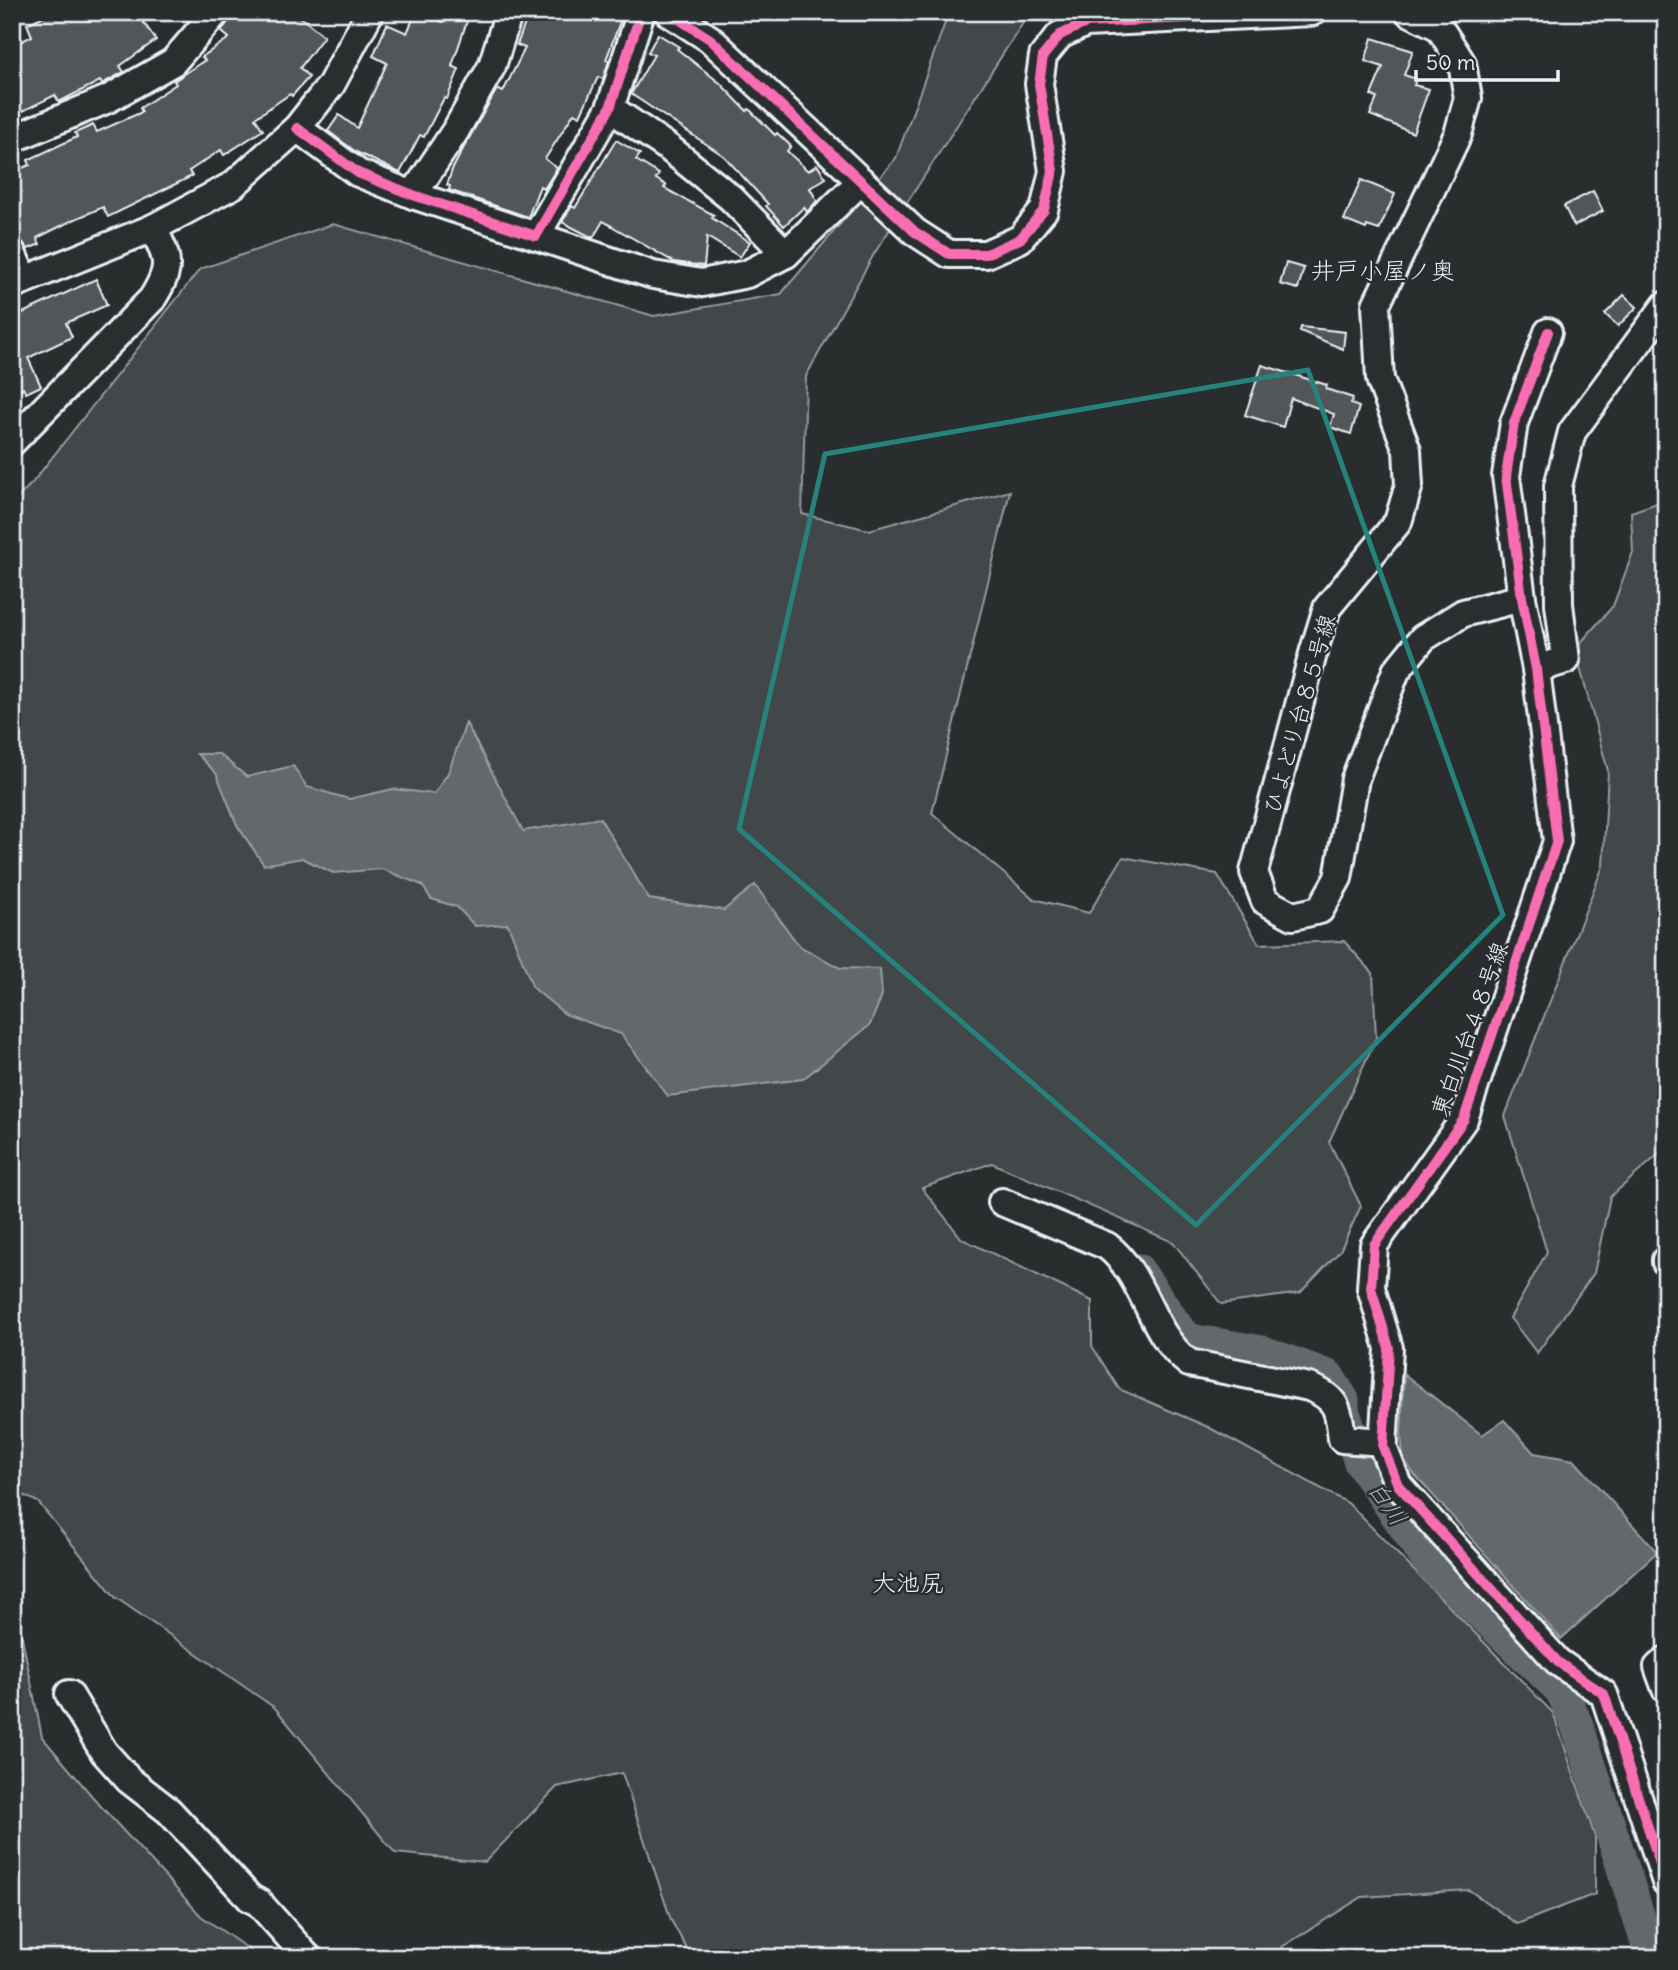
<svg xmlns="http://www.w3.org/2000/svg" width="1678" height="1970" viewBox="0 0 1678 1970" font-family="Delius,'Klee One',sans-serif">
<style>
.green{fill:#424648;stroke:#959ca0;stroke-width:2}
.water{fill:#63686b;stroke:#989fa3;stroke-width:2}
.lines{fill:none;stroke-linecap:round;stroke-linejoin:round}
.stream{stroke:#989fa3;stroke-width:5}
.river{stroke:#63686b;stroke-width:33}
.building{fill:#535759;stroke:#e8f1f8;stroke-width:2}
.minor-casing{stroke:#e8f1f8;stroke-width:32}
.minor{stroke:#2a2d2e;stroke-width:26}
.cycleway-casing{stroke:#2a2d2e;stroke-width:15}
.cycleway{stroke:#f96db3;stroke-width:10}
.marked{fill:none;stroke:#25827c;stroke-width:5;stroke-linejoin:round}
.labels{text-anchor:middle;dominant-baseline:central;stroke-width:5;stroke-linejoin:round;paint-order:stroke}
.street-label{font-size:23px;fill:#e8f1f8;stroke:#2a2d2e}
.neighbourhood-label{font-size:24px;fill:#e8f1f8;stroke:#2a2d2e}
.water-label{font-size:24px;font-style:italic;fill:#acb3b9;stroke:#2a2d2e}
</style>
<rect width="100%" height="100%" fill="#2a2d2e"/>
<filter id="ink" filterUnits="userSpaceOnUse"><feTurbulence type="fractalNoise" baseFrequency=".0143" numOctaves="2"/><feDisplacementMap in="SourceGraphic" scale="14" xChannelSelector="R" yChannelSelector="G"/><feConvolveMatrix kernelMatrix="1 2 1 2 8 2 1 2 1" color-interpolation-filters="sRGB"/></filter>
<g filter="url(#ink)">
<g class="green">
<path d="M949,12h81l-156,242 -68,122 -4,138 67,16 141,-39 -78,322 102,86 55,14 34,-56 94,17 42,70 85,-3 29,32 3,65 -47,104 32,64 -21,45 -40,42 -79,11 -48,-62 -181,-79 -70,25 40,51 130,62v45l27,43 89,38 140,76 205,210 42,124v57l-78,30 -48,-34 -107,7 -80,50 3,11h-593l-21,-38 -49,-147 -65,14 -72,75 -90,-9 -120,-145 -160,-111 -77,-95 -26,-12v-986l20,-21 168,-214 133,-45 321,92 127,-22 115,-136z"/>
<path d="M1666,500v648l-56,49 -16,76 -57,80 -27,-35 37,-66 -42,-136 98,-250 5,-95 -33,-122 38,-43 20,-54 -2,-40z"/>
<path d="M12,1587l30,150 55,65 104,114 60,42h-249z"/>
</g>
<g class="water">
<path d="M466,723l57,108 77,-13 49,81 75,11 31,-25 44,61 41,22 40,1 2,26 -12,30 -67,54 -135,17 -47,-62 -56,-20 -32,-26 -25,-64 -33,2 -18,-19 -26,-8 -9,-14 -40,-16 -49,4 -31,-15 -38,7 -27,-40 -21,-52 -19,-19h22l28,23 46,-11 14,21 42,12 44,-10 41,5 14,-21z"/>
<path d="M1404,1374l78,61 22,-15 30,33 40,7 83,92 -96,87 -147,-165 -11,-16 -2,-25z"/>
</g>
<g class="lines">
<path class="stream" d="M314,1945l18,13"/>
<path class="river" d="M1138,1270l41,60 11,10 73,12 65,24 15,24v10l17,52 72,104 129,124 16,35 75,233"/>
</g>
<g class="building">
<path d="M52,12h84l20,28 -36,26 4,6 -22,12 -2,-3 -41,21 -4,-7 -36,18 -7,-12v-21l7,-4 -7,-15v-15l20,-10 -5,-12z"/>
<path d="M231,12h63l30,24 -24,32 9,9 -17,19 -2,-2 -35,24 8,12 -39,25 -3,-5 -32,21 3,5 -84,41 -5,-10 -30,13 -36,18 3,6 -12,5 -9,-10 -7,-16v-51l18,-7 -2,-5 49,-23 -2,-4 18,-8 4,7 45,-20 -2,-4 36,-24 -2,-3 31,-21 -3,-3 27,-19 -8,-7 7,-9z"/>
<path d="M416,12l27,10 3,-10h24l-18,54 7,3 -12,30 -3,-1 -20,39 -4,-2 -20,38 -44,-21 -28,-21 11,-16 18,13 30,-65 -14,-7 14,-32 20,9z"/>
<path d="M529,12h84l9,4 -16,44 3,1 -6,18 -5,-2 -18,39 -6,-3 -29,46 12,9 -13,21 -4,-3 -12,31 -79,-27 1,-4 -3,-1 5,-15 12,-23 33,-58 6,3 22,-44 -8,-3z"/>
<path d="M658,34l21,13 -2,2 43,34 27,28 2,-2 26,26 2,-2 14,13 -4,5 21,20 9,-6 9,13 -16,10 7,13 -10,11 -3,-5 -20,19 -18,-20 2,-2 -44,-48 -93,-62 23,-39 -6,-3z"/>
<path d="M1372,38l41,13 -9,24 12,4 -2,6 15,4 -16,44 -43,-18 7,-17 -6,-3 12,-28 -18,-6z"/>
<path d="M616,140l24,14 -4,6 23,14 -3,5 10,6 -2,3 50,27 -2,3 38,24 -10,15 -33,-20 -3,29 -30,-4 -71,-41 -10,17 -31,-16 10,-16 3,2z"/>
<path d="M1361,180l34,14 -16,36 -12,-4 -1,3 -22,-9z"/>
<path d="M1593,191l10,20 -29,15 -10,-20z"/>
<path d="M1286,263l18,5 -6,21 -18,-5z"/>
<path d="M96,279l11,26 -41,18 6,14 -44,21 13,28 -15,7 -3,-5 -6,2 -5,-10v-62z"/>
<path d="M1624,295l13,12 -19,19 -13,-12z"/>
<path d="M1301,327l44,5 -2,17 -43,-18z"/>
<path d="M1262,365l65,20 -1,4 27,9 -2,6 8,3 -8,27 -21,-7 4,-13 -43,-16 -8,29 -38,-12z"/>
</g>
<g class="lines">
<defs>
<g id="minor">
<path d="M668,12l42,27 205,193 34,22h37l34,-15 24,-29 9,-39 -14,-87 4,-28 17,-21 26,-12 226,-11"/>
<path d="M1409,12l30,15 23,36 6,35 -10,36 -82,171 4,74 27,71 2,35 -11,37 -71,86 -13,42 -60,222 11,29 28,15 27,-6 18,-32 17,-99 41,-108 27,-33 40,-25 59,-15"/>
<path d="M610,108l59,40 62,50 55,56"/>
<path d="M297,128l61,45 55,22 123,41 74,-128 31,-96"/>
<path d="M12,139l96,-40 65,-37 43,-50"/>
<path d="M413,195l43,-65 36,-64 17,-54"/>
<path d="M536,236l117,39 49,8 45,-9 39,-20 75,-73"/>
<path d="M12,253l12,27"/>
<path d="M12,285l141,-57 80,-43 64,-57 34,-43 39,-73"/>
<path d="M1548,332l-34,91 -8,53 16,122 14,71 21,172 -93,278 -90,126 -3,43 18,60 -6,99 15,38 160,177 46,32 62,188"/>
<path d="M12,442l140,-143c20,-32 17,-39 1,-71"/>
<path d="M1536,669l30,-9 -7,-56 -1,-118 14,-54 94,-127"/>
<path d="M1002,1202l105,44c38,29 42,87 82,117l120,24c29,11 30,24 33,52l42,3"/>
<path d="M1666,1260v2"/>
<path d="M1666,1660l-8,7 8,22"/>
<path d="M69,1694l35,58 25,28 40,31 81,87 9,5 49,55"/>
</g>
</defs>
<use href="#minor" class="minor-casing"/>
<use href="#minor" class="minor"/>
<defs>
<g id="cycleway">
<path d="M668,12l42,27 205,193 34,22h37l34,-15 24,-29 9,-39 -14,-87 4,-28 17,-21 26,-12 226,-11"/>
<path d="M297,128l61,45 55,22 123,41 74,-128 31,-96"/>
<path d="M1548,332l-34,91 -8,53 16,122 14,71 21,172 -93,278 -90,126 -3,43 18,60 -6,99 15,38 160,177 46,32 62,188"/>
</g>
</defs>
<use href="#cycleway" class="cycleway-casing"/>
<use href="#cycleway" class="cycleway"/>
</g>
</g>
<path class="marked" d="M1308,370l195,545 -307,310 -457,-396 86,-375z"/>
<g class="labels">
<g class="street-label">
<text transform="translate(1299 714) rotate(-74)">ひよどり台８５号線</text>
<text transform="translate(1469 1029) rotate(-70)">東白川台４８号線</text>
</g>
<g class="neighbourhood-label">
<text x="1383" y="270">井戸小屋ノ奥</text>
<text x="908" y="1582">大池尻</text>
</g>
<g class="water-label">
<text transform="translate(1388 1503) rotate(55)">白川</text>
</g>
</g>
<rect width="1678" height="1970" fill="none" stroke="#2a2d2e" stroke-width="42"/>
<rect x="21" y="21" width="1636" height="1928" fill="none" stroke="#e8f1f8" stroke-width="2.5" filter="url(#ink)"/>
<path d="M1416 70v10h142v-10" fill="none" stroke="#e8f1f8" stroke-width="3.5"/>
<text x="1426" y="70" font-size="21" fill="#e8f1f8" stroke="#2a2d2e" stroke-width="5" paint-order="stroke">50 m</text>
</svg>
